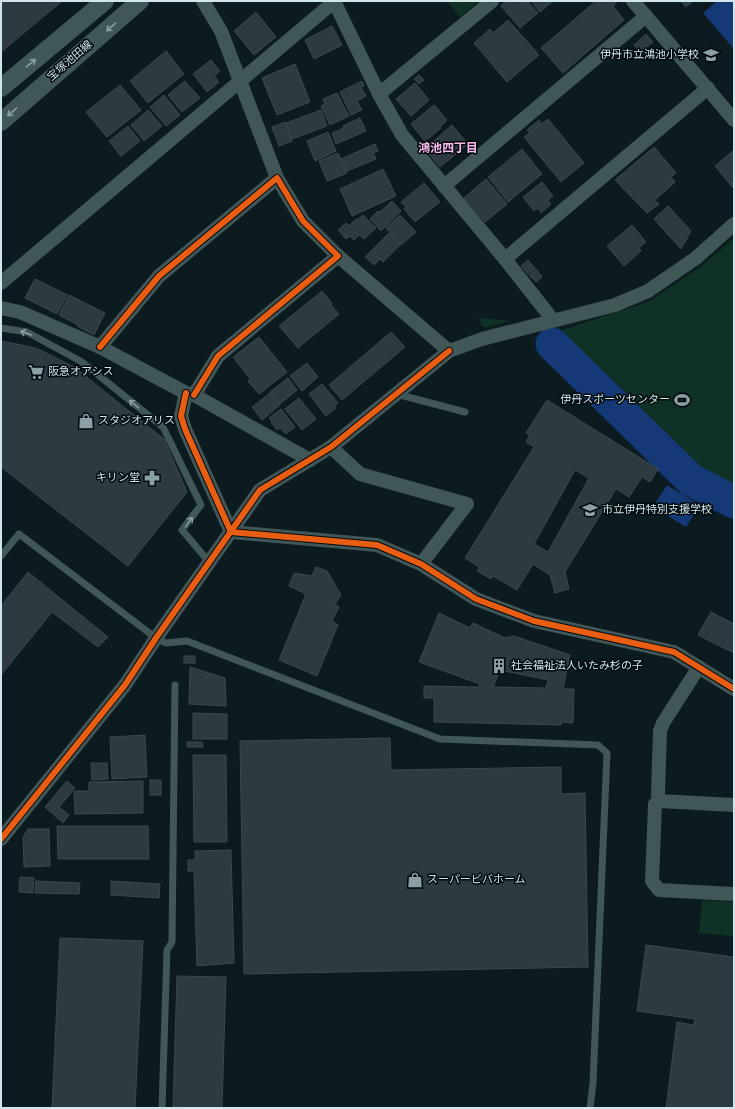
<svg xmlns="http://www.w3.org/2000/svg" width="735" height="1109" viewBox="0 0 735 1109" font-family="Overpass,'Noto Sans JP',sans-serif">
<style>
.green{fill:#103125}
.water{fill:#153976}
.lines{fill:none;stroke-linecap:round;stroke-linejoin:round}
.river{stroke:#153976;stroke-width:33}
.building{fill:#2d3b40;stroke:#3b484e;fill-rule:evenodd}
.service{stroke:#405657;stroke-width:7}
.minor{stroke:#405657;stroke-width:14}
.tertiary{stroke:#405657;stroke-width:18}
.cycleway-casing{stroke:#000a0d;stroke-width:8}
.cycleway{stroke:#e95d12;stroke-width:6}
.oneway{stroke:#889ea1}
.labels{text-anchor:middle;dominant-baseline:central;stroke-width:3;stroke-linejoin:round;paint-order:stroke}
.poi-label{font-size:11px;fill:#d1e6eb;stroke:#000a0d;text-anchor:start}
.street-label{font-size:11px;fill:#d1e6eb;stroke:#000a0d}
.neighbourhood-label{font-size:12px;font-weight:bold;fill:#f9b9ed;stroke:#000a0d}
</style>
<rect width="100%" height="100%" fill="#0b1b1f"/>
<g class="green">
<path d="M447,1h32l-19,16z"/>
<path d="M734,238v248l-35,-17 -140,-138 89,-29 55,-37z"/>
<path d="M478,318l24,2 7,1 -22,6h-4z"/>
<path d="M702,900l32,2v34l-35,-3z"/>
</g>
<g class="water">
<path d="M717,1h17v48l-31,-36z"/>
<path d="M667,485l33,20 -14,22 -33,-20z"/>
</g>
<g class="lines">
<path class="river" d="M552,344l139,136 43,22"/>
</g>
<g class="building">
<path d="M1,1h61l-61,51z"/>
<path d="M506,1h15l2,2 4,-2 11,12 -18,15 -19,-22z"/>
<path d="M531,1h22l-13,11z"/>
<path d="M596,1h22l-5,5 11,14 -61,53 -22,-25z"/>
<path d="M681,1h12l-7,6z"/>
<path d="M256,12l20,25 -22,18 -20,-24z"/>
<path d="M508,20l31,35 -32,27 -33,-39 16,-14 3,4z"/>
<path d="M332,26l10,19 -28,14 -9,-19z"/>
<path d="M646,34l7,8 -13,10 -6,-7z"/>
<path d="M166,51l18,23 -36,29 -18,-22z"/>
<path d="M211,60l9,11 -6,5 5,6 -12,10 -14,-18z"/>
<path d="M295,64l15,38 -33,13 -15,-37z"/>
<path d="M419,75l5,5 -5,4 -5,-5z"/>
<path d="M185,81l15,17 -18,14 -14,-17z"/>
<path d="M362,81l2,5 -3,1 5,9 -9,5 5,9 -11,5 -11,-23z"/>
<path d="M415,83l14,17 -18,16 -15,-17z"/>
<path d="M120,85l21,25 -34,27 -21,-25z"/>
<path d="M337,93l12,23 -19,9 -9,-19 4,-2 -2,-5z"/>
<path d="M164,95l16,20 -14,11 -16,-19z"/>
<path d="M434,105l13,15 -7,7 1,1 -16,13 -14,-17z"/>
<path d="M148,110l14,16 -18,15 -13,-16z"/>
<path d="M321,110l6,16 -35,13 -6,-16z"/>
<path d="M360,118l6,13 -30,13 -4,-11 12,-5 -1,-2z"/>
<path d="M548,119l36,44 -23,19 -37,-45z"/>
<path d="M539,120l2,4 -11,9 -3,-3z"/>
<path d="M285,122l7,19 -13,5 -7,-19z"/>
<path d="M452,125l16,19 -28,23 -15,-18z"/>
<path d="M128,126l12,15 -19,15 -12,-15z"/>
<path d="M328,132l8,19 -21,10 -8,-20z"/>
<path d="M375,144l3,7 -5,2 3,6 -29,12 -6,-12z"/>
<path d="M654,147l22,26 -5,4 4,5 -20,18 4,4 -12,9 -32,-33z"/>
<path d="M522,149l20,25 -34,28 -20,-25z"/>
<path d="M734,150v39l-19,-23z"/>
<path d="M338,153l9,20 -20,8 -8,-20z"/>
<path d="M383,169l13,27 -44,20 -12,-27z"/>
<path d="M486,179l21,25 -22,18 -21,-24z"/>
<path d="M542,182l11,14 -5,4 3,4 -10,9 -3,-5 -4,3 -11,-14z"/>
<path d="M424,183l16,19 -25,20 -11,-13 2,-2 -5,-5z"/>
<path d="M392,201l9,10 -20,20 -11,-12 8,-8 2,1z"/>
<path d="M668,206l23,25 -10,18 -27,-30z"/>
<path d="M363,215l13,13 -12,11 -5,-4 -5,5 -4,-4 -4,3 -8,-9 8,-7 3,3 7,-7 1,1z"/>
<path d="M400,215l16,17 -15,13 -15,-17z"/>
<path d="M632,225l14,17 -7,6 2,3 -17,15 -17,-20z"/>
<path d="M389,233l11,12 -17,17 -3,-3 -6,6 -9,-8z"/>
<path d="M528,260l7,8 -7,6 -7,-8z"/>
<path d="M536,269l6,8 -6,5 -7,-7z"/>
<path d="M35,279l32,16 -10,19 -32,-16z"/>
<path d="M322,291l10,12 -1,2 8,9 -41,34 -19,-22z"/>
<path d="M69,295l36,18 -11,22 -17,-9 1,-1 -19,-10z"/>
<path d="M391,332l14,15 -63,53 -13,-15z"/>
<path d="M259,337l28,35 -28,22 -11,-13 2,-2 -17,-22z"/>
<path d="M1,341l35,7 38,19 90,72 23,53 -59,74 -127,-99z"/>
<path d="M307,363l11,14 -16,14 -12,-15z"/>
<path d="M288,378l9,12 -17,14 -10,-12z"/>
<path d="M322,384l16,19 -4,3 2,2 -10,8 -17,-22z"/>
<path d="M270,393l10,12 -18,15 -10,-13z"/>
<path d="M299,398l17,21 -14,11 -17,-21z"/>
<path d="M547,400l111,69 -8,13 -8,-5 -13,20 -13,-8 -51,83 4,17 -14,4 -5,-18 -17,-11 -16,26 -24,-14 -2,3 -14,-8 2,-4 -14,-9 69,-111 -8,-5 4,-7 -4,-2zM575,470l14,8 -41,74 -14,-8z"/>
<path d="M281,409l14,18 -9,7 -6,-6 -3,2 -6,-8 1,-1 -3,-3z"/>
<path d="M316,567l11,4 14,24 -6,9 4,3 -7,14 6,4 -21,51 -38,-16 27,-66 -17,-8 5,-13 18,3z"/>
<path d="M28,572l80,65 -10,10 -46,-35 -51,63v-69z"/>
<path d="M711,612l23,12v29l-36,-18z"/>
<path d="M439,613l31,15 3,-5 32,15 9,-2 56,19 -7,34h11l-1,34 -12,-1v3l-127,-3v-24h-10v-12l55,1 1,-3 -61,-22zM500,670l48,10 -2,8 -53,-1z"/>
<rect x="184" y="656" width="11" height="7"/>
<path d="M190,667l35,11 1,28 -37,-2z"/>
<path d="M193,713l34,1v25h-34z"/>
<path d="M145,735l2,42 -35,2 -2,-42z"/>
<path d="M390,738l1,32 170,-3v27l24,-1 3,174 -344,7 -4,-233z"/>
<path d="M187,742h15l1,5h-16z"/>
<path d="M193,755h33l1,87h-33z"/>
<path d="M91,763h16l1,16 -16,1z"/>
<rect x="150" y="780" width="11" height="15"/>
<path d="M67,781l8,7 -16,19 10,8 -6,8 -18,-16z"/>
<path d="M143,781v32l-68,1 -1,-23h15v-9z"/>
<path d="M57,826h91l1,33h-91z"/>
<path d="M28,829h21l1,37 -26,1 -1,-30z"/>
<path d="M231,850l3,113 -37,3 -3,-95h-6v-11h7v-9z"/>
<path d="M20,877l14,1 -1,15 -14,-1z"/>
<path d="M36,881l44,2 -1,11 -44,-1z"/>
<path d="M111,881l49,3 -1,14 -48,-3z"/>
<path d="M60,938l83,3 -8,167h-83z"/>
<path d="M646,945l88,12v151h-68l11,-86 17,3 1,-6 -58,-8z"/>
<path d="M177,976l49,1 -4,131 -49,-1z"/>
</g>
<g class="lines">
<g class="service">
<path d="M1,328l26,4 55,30 81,65 38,78 -19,25 28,33"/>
<path d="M399,392l5,4 61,16"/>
<path d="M1,556l18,-22 137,104 10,5 21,-2 253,98 158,6 9,8 -14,330 -3,25"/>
<path d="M162,1108l5,-158 5,-8 3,-257"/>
</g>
<g class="minor">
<path d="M203,1l18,30 56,147"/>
<path d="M334,1l45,93 23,41 103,124 48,61"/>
<path d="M633,1l101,119"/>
<path d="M379,94l113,-93"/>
<path d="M444,186l202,-170"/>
<path d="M338,256l111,95 33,-12 133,-34 33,-14 48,-33 38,-34"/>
<path d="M505,259l203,-171"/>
<path d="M1,283l334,-282"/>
<path d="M1,308l19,4 80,35 86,46 8,2 116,65"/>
<path d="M100,347l59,-71 118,-98 26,43 35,35 -120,100 -24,39"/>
<path d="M186,393l-5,23 4,13 46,103 146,13 44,19 55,35 58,22 140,31 60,37"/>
<path d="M331,447l29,27 107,30 -46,60"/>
<path d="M699,667l-36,56 -3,8 -2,63 1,7 75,4"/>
<path d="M659,801l-4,3 -3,77 7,9 75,4"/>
<path d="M1,839l124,-154 31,-47 104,-148 71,-43 118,-96"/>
</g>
<g class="tertiary">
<path d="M1,88l104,-87"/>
<path d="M1,122l139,-121"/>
</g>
<defs>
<g id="cycleway">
<path d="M100,347l59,-71 118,-98 26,43 35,35 -120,100 -24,39"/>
<path d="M186,393l-5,23 4,13 46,103 146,13 44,19 55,35 58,22 140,31 60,37"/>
<path d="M1,839l124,-154 31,-47 104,-148 71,-43 118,-96"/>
</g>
</defs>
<use href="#cycleway" class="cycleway-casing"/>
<use href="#cycleway" class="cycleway"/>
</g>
<defs><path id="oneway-shaft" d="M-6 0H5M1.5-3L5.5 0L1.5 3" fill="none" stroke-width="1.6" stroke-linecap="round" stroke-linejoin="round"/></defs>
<g class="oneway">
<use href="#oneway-shaft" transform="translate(111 27) rotate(139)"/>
<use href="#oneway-shaft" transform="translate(31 63) rotate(-40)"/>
<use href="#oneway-shaft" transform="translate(12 112) rotate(139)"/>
<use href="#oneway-shaft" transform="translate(26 333) rotate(-161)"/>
<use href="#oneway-shaft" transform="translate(134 404) rotate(-141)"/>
<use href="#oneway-shaft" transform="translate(189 522) rotate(-55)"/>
</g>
<defs>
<symbol id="school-bare" viewBox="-9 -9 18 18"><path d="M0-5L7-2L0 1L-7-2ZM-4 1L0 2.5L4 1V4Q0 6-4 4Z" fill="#8c9fa4" stroke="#000a0d" stroke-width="2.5" paint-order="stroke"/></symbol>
<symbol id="supermarket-bare" viewBox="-9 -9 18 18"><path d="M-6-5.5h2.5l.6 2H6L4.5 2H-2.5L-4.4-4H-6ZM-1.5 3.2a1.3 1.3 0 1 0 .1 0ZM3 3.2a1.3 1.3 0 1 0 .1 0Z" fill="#8c9fa4" stroke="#000a0d" stroke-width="2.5" paint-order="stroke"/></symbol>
<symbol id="stadium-bare" viewBox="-9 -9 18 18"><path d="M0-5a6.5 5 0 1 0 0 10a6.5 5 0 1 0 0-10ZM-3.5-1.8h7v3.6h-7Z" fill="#8c9fa4" stroke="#000a0d" stroke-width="2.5" paint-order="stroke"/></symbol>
<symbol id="shop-bare" viewBox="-9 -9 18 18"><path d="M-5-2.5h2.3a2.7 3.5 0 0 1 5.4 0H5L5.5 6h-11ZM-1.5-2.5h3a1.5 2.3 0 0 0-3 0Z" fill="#8c9fa4" stroke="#000a0d" stroke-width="2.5" paint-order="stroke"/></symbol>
<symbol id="pharmacy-bare" viewBox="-9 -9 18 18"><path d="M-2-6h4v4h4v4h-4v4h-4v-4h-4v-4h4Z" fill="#8c9fa4" stroke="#000a0d" stroke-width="2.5" paint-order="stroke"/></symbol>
<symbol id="building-bare" viewBox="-9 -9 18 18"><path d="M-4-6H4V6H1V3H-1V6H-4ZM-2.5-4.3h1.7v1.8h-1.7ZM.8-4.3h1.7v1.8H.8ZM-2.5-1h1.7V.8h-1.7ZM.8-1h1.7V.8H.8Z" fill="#8c9fa4" stroke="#000a0d" stroke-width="2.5" paint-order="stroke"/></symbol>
</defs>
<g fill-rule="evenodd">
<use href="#school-bare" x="700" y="44" width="22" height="22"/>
<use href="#supermarket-bare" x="25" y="361" width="22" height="22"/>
<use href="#stadium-bare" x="671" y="389" width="22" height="22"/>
<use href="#shop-bare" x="75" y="410" width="22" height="22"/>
<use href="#pharmacy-bare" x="141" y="467" width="22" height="22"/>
<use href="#school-bare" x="579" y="499" width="22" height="22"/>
<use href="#building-bare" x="488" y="655" width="22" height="22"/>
<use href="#shop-bare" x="404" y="869" width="22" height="22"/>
</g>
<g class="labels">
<g class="poi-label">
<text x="699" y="55" text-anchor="end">伊丹市立鴻池小学校</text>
<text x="48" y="372">阪急オアシス</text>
<text x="670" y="400" text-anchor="end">伊丹スポーツセンター</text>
<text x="98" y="421">スタジオアリス</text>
<text x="140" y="478" text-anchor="end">キリン堂</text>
<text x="602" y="510">市立伊丹特別支援学校</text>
<text x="511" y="666">社会福祉法人いたみ杉の子</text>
<text x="427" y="880">スーパービバホーム</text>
</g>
<g class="street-label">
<text transform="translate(70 61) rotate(-41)">宝塚池田線</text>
</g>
<g class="neighbourhood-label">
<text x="448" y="149">鴻池四丁目</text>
</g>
</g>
<rect width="735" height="1109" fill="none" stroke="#d1e6eb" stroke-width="4"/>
</svg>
